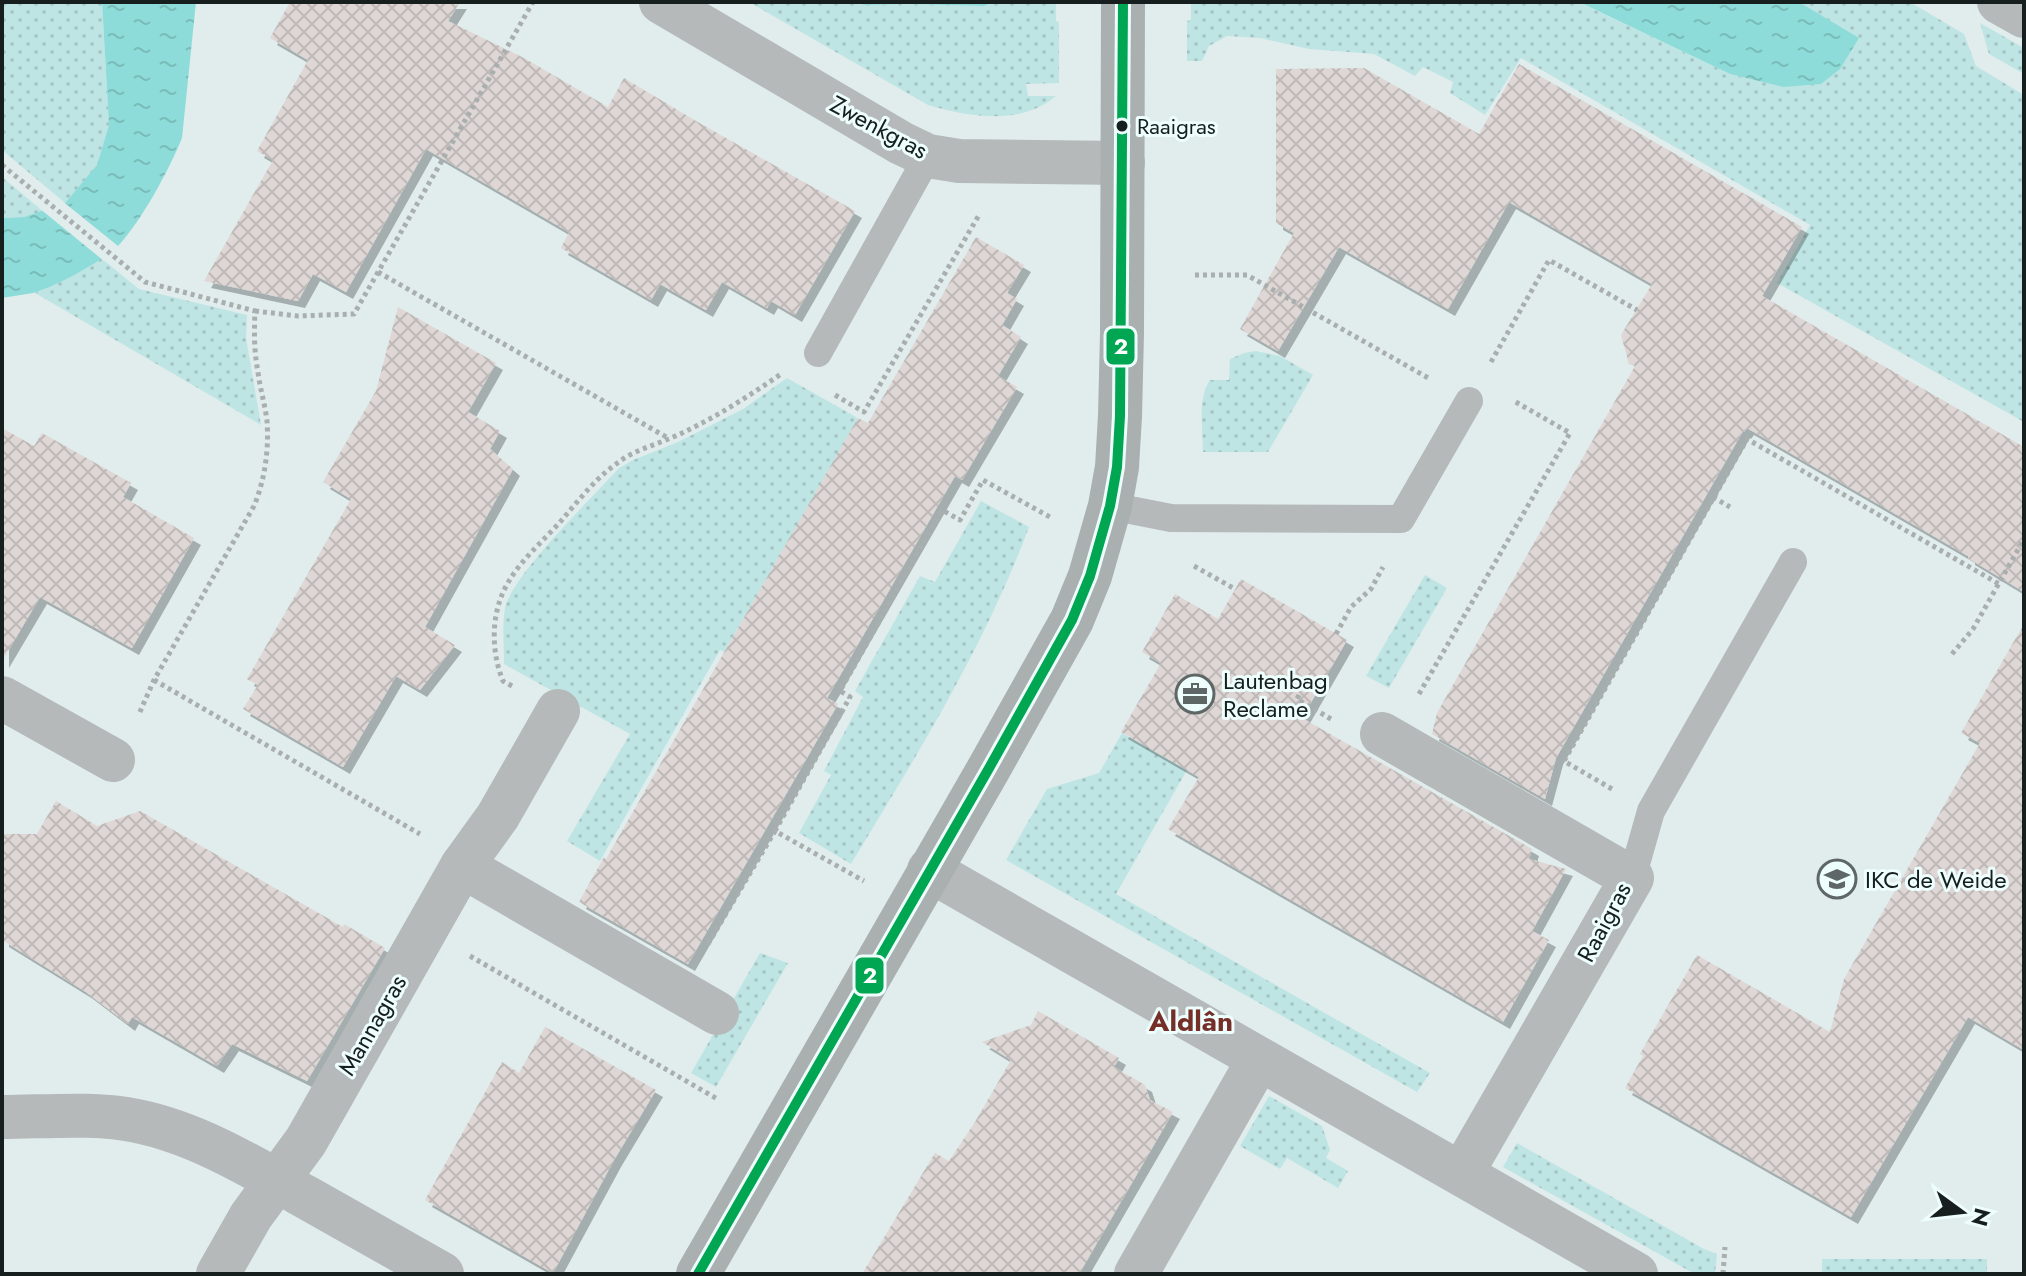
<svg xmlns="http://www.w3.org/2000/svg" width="2026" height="1276" viewBox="0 0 2026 1276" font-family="Jost,sans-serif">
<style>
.green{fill:url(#green-dots)}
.water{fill:url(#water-ripples)}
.pier{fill:#e1eded}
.building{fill:url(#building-cross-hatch);filter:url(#shadow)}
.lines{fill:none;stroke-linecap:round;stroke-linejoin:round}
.path{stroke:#a9aeae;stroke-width:5;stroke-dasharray:4 4;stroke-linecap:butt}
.lane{stroke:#b5b9b9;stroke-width:28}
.street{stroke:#b5b9b9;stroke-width:44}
.secondary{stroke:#aaafaf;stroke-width:44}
.bus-1-casing{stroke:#edfefd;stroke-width:16}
.bus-1{stroke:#00a651;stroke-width:10}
.bus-dot{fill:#171f1e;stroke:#edfefd;stroke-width:3}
.labels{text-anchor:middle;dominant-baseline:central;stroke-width:6;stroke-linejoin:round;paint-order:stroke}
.bus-label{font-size:22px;fill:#171f1e;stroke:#edfefd;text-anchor:start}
.street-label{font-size:24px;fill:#171f1e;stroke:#edfefd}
.poi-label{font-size:24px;fill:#171f1e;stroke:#edfefd;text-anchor:start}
.quarter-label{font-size:28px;font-weight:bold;fill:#752f28;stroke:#edfefd}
.line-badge{stroke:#edfefd;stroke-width:3}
.badge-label{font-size:22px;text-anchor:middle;font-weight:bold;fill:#fff}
</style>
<defs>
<pattern id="green-dots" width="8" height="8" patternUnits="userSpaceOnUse" patternTransform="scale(2)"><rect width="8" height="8" fill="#bee5e4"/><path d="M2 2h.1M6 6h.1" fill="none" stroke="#a3c4c3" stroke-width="1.8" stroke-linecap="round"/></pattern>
<pattern id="water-ripples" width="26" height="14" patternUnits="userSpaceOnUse" patternTransform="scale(2)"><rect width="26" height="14" fill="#8ddcd9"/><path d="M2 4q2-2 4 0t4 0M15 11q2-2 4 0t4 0" fill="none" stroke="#79bcba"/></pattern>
<pattern id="building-cross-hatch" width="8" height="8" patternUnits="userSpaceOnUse" patternTransform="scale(2)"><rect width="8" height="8" fill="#ded7d5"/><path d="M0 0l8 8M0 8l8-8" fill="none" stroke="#beb8b6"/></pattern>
<filter id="shadow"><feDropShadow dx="7" dy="7" stdDeviation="0" flood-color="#0004"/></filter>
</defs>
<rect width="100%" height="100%" fill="#e1eded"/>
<g class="green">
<path d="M2,2h100l7,123 -12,41 -32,37 -63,-53z"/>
<path d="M749,2h108l7,3 44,-1 76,2 10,-4h62v19l3,1v61l-33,1 2,12h28c-35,30 -87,21 -128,9z"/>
<path d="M1191,2h387l152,72 53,13 76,-48 -60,-37h111l54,32 12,32 48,29v327l-247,-139 33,-58 -289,-167 -36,57 -35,-22 3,-11 -30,-15 -8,9 -41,-22 -65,-5 -49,-11 -33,-2 -18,10 -7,15h-15v-40l4,-1z"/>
<path d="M1980,23l44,25v26l-35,-20z"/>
<path d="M2,177l41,34 -19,6 -22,1z"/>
<path d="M101,258l38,31 108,26 -1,23 15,87 -226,-132 33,-15z"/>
<path d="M1256,351l24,5 33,19 -45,77h-65c0,-22 -6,-53 7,-72h19l1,-21 14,-6z"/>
<path d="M787,378l69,39 2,3 -134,232 -4,-2 -120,211 -33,-20 63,-107 -126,-70c0,-18 -2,-38 1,-56 7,-33 89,-112 114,-140l14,-8 45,-18 65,-33z"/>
<path d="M981,501l48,26c-44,119 -112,228 -178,337l-52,-31 32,-58 -7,-4 39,-74 -8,-6 65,-115 15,6z"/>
<path d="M1425,575l22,13 -58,100 -23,-12z"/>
<path d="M1122,733l65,37 -71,124 314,179 -13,19 -411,-232 41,-71 52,-16z"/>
<path d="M760,953l28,10 -72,124 -25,-14z"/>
<path d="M1269,1096l53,30 8,24 -4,8 22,13 -10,17 -51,-30 -7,11 -40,-23z"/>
<path d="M1517,1143l187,106 13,5 -2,20 -22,-1 -190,-106z"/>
<rect x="1822" y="1259" width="165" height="15"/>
</g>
<g class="water">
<path d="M102,2h94l-14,136c-13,32 -40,82 -63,107 -16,16 -64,42 -86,48 -10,2 -21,3 -31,5v-80l22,-1 41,-14 32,-38 12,-40z"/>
<path d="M857,2h137l-10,4 -76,-2 -44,1z"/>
<path d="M1579,2h220l60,36 -19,31 -19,15 -38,3 -53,-13z"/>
</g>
<path class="pier" d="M61,200l57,46 3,3 -17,12 -65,-53z"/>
<g class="building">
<path d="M290,2h170l-12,19 76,37 84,49 16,-29 72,43 159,90 -60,104 -24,-14 -4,7 -45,-26 -16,28 -46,-26 -9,16 -90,-52 8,-16 -143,-83 -80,143 -33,-18 -15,27 -94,-20 69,-121 -16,-9 51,-91 -38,-22z"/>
<path d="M1519,64l283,163 -40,69 262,151v145l-56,-34v-2l-221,-128 -3,4 -1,-1 -187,327 -11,41 -113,-65 5,-21 198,-347 -6,-2 -8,-29 31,-51 -143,-82 -61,107 -109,-62 -61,104 -38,-22 54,-96 -18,-10v-154l88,-1 115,66z"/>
<path d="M976,237l48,28 -17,28 10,6 -15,26 19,12 -23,39 19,11 -55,93 -7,-4 -128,222 11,6 -150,260 -109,-62 25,-45 2,2 252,-441 10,5z"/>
<path d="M398,307l98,56 -28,49 32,19 -10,18 23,20 -88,158 30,18 -35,45 -24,-14 -53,91 -100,-58 15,-24 -11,-6 104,-180 -28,-17 53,-91z"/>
<path d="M2,428l32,18 8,-13 89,50 -8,14 71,41 -62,110 -92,-51 -38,64z"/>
<path d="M1241,579l106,61 -45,78 230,131 -3,10 37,10 -34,62 17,9 -46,82 -335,-193 31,-52 -78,-45 40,-69 -19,-11 33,-58 43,25z"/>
<path d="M2024,624v426l-56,-33 -117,200 -226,-129 18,-32 -3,-2 57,-99 133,77 14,-53 136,-236 -19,-10z"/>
<path d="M56,801l41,25 43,-15 203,116 1,-3 41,24 -78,133 -75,-37 -15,22 -85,-49 -4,7 -42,-32 -84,-52v-106h35z"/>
<path d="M1038,1011l81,47 -5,9 31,18 5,15 23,12 -94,162h-217l73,-121 14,8 26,-39 36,-62 -29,-18 49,-17z"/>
<path d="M545,1027l111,63 -42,70 -61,113 -128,-73 77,-138 17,11z"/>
</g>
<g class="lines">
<g class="path">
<path d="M2,165l143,117 110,29c-1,21 -1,40 3,61 2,17 7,32 9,49 2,29 -2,58 -13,85l-100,174 -15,34"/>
<path d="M378,272l290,166"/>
<path d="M1195,275h52l183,104"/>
<path d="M255,311l43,5 56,-2 179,-312"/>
<path d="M1491,362l58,-102 88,50"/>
<path d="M835,395l29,17 115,-197"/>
<path d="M1713,497l17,10"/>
<path d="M1194,566l41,23"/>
<path d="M1336,634l15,-27 20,-18 12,-22"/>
<path d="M1952,654l21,-25 51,-90"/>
<path d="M154,680l266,154"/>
<path d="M512,686l-9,-5c-13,-32 -12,-71 6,-100 13,-22 35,-41 52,-60 17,-20 34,-42 55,-57 16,-13 36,-18 55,-26 39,-17 75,-40 110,-64"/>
<path d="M1419,694l151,-261 -56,-32"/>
<path d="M1299,695l-2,4 34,20"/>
<path d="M1612,789l-48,-28 183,-322 252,145"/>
<path d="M775,831l75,-134 -10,-6 102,-181 18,10 23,-40 67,37"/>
<path d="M708,944l67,-113 89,50"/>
<path d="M470,956l249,144"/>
<path d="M1723,1274l2,-27"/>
</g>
<g class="lane">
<path d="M818,353l110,-197"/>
<path d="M1110,506l61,12 230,1 68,-118"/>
<path d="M1632,878l19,-67 142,-249"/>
</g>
<g class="street">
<path d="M661,2l240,141 27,13 31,5 164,2"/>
<path d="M1999,2l25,14"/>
<path d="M2,698l111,62"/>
<path d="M1382,734l250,144 -170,295"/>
<path d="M462,866l255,147"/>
<path d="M929,870l707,404"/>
<path d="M2,1117c43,0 93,-5 135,4 59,12 114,45 167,75 46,26 92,52 138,78"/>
<path d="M218,1274l33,-58 55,-75 156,-275 36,-50 60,-105"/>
<path d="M1136,1274l123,-215"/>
</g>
<path class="secondary" d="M698,1274l290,-504 84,-150 18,-44 20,-70 7,-39 3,-51 2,-83 1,-331"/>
<defs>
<path id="bus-1" d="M698,1274l290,-504 84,-150 18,-44 20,-70 7,-39 3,-51 3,-414"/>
</defs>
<use href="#bus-1" class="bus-1-casing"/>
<use href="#bus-1" class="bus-1"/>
</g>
<defs>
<symbol id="office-ring" viewBox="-11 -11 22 22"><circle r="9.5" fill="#edfefd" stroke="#5e6766" stroke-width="1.5"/><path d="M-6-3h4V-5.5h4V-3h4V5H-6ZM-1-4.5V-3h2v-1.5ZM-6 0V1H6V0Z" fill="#5e6766"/></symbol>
<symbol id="school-ring" viewBox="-11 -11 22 22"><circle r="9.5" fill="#edfefd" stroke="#5e6766" stroke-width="1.5"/><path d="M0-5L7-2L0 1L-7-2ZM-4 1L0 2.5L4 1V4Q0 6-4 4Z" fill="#5e6766"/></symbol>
</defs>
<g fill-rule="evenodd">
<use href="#office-ring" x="1173" y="672" width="44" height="44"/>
<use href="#school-ring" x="1815" y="857" width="44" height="44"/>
</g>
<circle class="bus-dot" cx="1122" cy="126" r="7"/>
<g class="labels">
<g class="bus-label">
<text x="1137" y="126">Raaigras</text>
</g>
<g class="street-label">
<text transform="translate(879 127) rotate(28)">Zwenkgras</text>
<text transform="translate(1604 922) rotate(-62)">Raaigras</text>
<text transform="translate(372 1025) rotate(-60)">Mannagras</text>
</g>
<g class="poi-label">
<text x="1223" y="680">Lautenbag<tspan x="1223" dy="28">Reclame</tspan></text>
<text x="1865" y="879">IKC de Weide</text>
</g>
<g class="quarter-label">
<text x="1191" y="1021">Aldlân</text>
</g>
</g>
<g class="line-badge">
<rect x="1105" y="327" width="31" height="39" rx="8" fill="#00a651"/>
<rect x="854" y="956" width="31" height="39" rx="8" fill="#00a651"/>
</g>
<g class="badge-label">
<text x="1121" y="354">2</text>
<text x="870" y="983">2</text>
</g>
<rect width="2026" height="1276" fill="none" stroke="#171f1e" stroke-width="8"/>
<g transform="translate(1962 1212) rotate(105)" stroke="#edfefd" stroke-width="6" paint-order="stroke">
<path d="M0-6L14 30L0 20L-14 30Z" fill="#171f1e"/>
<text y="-12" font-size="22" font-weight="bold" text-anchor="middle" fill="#171f1e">N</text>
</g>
</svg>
